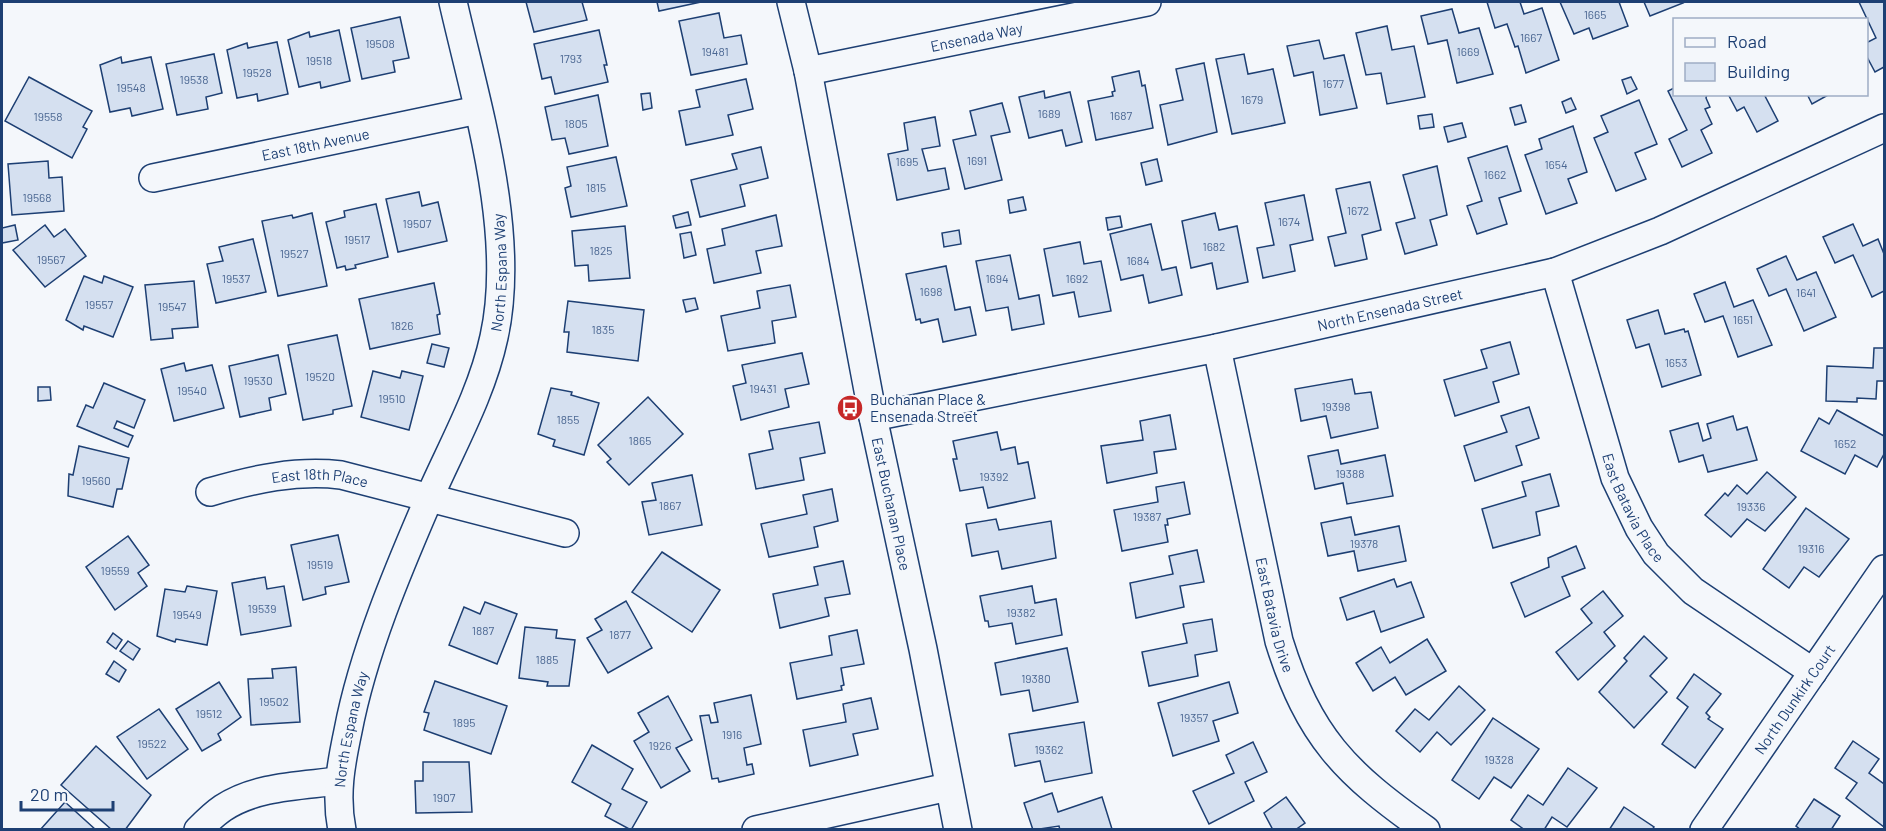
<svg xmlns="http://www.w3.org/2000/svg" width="1886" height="831" viewBox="0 0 1886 831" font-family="Barlow,sans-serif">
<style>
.building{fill:#d5e0f0;stroke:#1d3f73;stroke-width:1.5}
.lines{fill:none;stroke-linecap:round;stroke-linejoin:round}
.minor-casing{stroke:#1d3f73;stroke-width:30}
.minor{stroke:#f4f7fb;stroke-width:27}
.labels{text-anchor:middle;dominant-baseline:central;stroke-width:4.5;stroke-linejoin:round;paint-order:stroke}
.number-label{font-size:12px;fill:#4b6792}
.street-label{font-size:15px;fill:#1d3f73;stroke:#f4f7fb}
.poi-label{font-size:15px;fill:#1d3f73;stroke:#f4f7fb;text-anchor:start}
</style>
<rect width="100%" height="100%" fill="#f4f7fb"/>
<g class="building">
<path d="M526,2h56l5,18 -53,12z"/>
<path d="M657,2h44l-42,9z"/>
<path d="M1487,2h33l4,12 18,-6 17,52 -33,13 -8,-27 -3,1 -8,-23 -12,4z"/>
<path d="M1560,2h59l9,24 -35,13 -4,-11 -15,6z"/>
<path d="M1644,2h38l1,1 -33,13z"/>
<path d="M1859,2h25v65l-9,5 -9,-17v-12l10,-5z"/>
<path d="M1452,9l7,24 20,-5 14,46 -36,9 -10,-43 -19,4 -7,-28z"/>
<path d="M719,13l5,25 17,-3 6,29 -56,11 -12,-54z"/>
<path d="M400,17l9,41 -16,3 2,11 -33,7 -11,-51z"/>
<path d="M1387,26l5,24 22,-4 11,51 -38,7 -6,-31 -15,2 -10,-42z"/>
<path d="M339,30l11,51 -29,7 -1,-6 -21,5 -11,-47 21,-8 1,5z"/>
<path d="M599,30l8,35h-3l4,17 -53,12 -4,-17 -9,2 -8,-35z"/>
<path d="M1319,40l5,19 20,-4 13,53 -37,7 -7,-43 -19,4 -7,-30z"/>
<path d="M277,42l11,52 -30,7 -1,-7 -20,4 -10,-48 20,-7 1,5z"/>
<path d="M214,54l8,39 -16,4 2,12 -31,6 -11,-51z"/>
<path d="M1244,54l4,20 25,-5 12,54 -53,11 -16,-75z"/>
<path d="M121,57l1,6 29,-6 12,52 -31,7 -2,-8 -20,4 -10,-47z"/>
<path d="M1204,63l13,69 -49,13 -8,-40 23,-5 -7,-31z"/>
<path d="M1139,71l3,15 3,-1 8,43 -57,12 -8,-39 25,-5 -1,-4 3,-1 -3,-14z"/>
<path d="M29,77l63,34 -9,16 4,2 -15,29 -67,-37z"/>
<path d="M1631,77l6,12 -10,5 -5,-14z"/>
<path d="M746,79l7,30 -25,6 5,20 -47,10 -7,-34 21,-4 -4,-17z"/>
<path d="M1674,88v6h33l-1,4 4,9 -5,2 7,15 -11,6 11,23 -30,14 -13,-28 18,-9 -19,-39z"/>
<path d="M1044,91l1,7 25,-6 12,50 -16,4 -4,-16 -33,8 -10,-41z"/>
<path d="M650,93l2,15 -9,2 -2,-16z"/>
<path d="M1728,94h41l-4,2 13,25 -21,11 -13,-25 -7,4z"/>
<path d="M1807,94h23l-18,10z"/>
<path d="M598,95l10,51 -39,8 -4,-16 -13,2 -7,-33z"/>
<path d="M1571,98l5,11 -10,4 -4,-11z"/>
<path d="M1639,100l18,44 -22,9 11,26 -30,12 -22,-53 14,-6 -7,-16z"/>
<path d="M1002,103l8,29 -19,4 11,44 -37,9 -12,-49 23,-5 -6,-24z"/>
<path d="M1521,105l5,17 -11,3 -5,-17z"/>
<path d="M1432,114l2,13 -14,2 -2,-13z"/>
<path d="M935,117l5,29 -18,3 6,22 17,-3 4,21 -52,11 -9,-46 20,-4 -4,-27z"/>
<path d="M1462,123l4,14 -18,5 -4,-15z"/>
<path d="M1573,126l14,46 -19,7 9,24 -31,11 -21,-59 17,-6 -3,-10z"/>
<path d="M1507,146l14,45 -22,7 8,26 -30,10 -10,-28 15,-5 -14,-43z"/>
<path d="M761,147l7,31 -28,7 5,21 -45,11 -9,-37 46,-11 -5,-15z"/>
<path d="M616,157l11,49 -56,11 -6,-29 6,-2 -4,-19z"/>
<path d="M1157,159l5,22 -16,4 -5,-22z"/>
<path d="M48,161l1,17 13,-1 2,34 -52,4 -4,-51z"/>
<path d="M1437,166l10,49 -17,5 7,25 -32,9 -9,-31 19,-5 -12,-43z"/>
<path d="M1370,182l11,48 -19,5 5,24 -32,7 -7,-29 18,-4 -10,-44z"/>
<path d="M419,192l3,14 16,-4 9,39 -49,11 -12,-53z"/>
<path d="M1304,195l9,45 -23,5 5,26 -32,7 -6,-30 17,-3 -9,-42z"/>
<path d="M1023,197l3,13 -16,3 -2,-13z"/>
<path d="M376,204l12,53 -33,8 1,3 -10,2 -1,-4 -8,2 -11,-46 19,-5 -1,-6z"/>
<path d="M688,212l3,13 -15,3 -3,-12z"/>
<path d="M312,213l15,73 -49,10 -16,-75 30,-6 1,3z"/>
<path d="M1215,213l4,17 18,-4 11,56 -31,7 -5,-26 -21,5 -9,-47z"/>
<path d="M776,215l6,31 -26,5 5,22 -47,10 -7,-34 18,-4 -3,-16z"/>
<path d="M1120,216l2,11 -14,3 -2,-12z"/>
<path d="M1151,224l11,46 14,-3 6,28 -33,8 -6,-28 -22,5 -11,-46z"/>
<path d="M1853,224l10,22 15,-7 6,15v37l-12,6 -19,-42 -18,8 -12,-26z"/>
<path d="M15,225l3,15 -16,3v-15z"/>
<path d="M45,225l9,12 11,-8 21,27 -41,31 -32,-37z"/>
<path d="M625,226l5,52 -41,3 -1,-16 -13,1 -3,-35z"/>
<path d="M959,230l2,14 -17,3 -2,-14z"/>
<path d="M691,232l5,23 -12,3 -4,-24z"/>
<path d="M253,239l13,53 -50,11 -9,-39 16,-3 -4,-14z"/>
<path d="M1080,242l4,22 17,-3 10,50 -32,6 -5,-25 -21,4 -9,-47z"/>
<path d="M1010,255l9,44 20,-4 5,29 -32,6 -4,-23 -22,4 -10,-50z"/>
<path d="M1786,256l11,24 19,-8 20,45 -32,14 -18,-42 -17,7 -12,-27z"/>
<path d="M946,266l9,44 15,-3 6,28 -33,7 -5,-23 -17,4 -1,-4 -4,1 -10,-46z"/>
<path d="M84,276l18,7 2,-7 29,11 -20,50 -29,-11 -1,4 -17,-10z"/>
<path d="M194,281l4,46 -26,2 1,9 -22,2 -6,-55z"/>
<path d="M1725,282l9,25 19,-7 19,45 -34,12 -15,-41 -18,6 -11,-28z"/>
<path d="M434,283l6,31 -3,1 3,19 -70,15 -11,-50z"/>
<path d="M790,285l6,32 -24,4 3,22 -47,8 -7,-35 39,-8 -3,-17z"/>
<path d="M695,298l3,11 -12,3 -3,-12z"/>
<path d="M568,301l76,9 -6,51 -71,-9 2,-20h-5z"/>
<path d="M1658,310l7,24 19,-5 1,3 3,-1 13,44 -39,12 -13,-43 -13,4 -9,-28z"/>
<path d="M337,335l15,71 -19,4v4l-30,6 -15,-75z"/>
<path d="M1510,342l9,32 -26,8 6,20 -44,14 -11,-36 43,-12 -6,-18z"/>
<path d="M432,344l17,4 -5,19 -17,-4z"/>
<path d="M1874,348h10v33h-7l-1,18 -19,-1v4l-31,-1 1,-35 46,2z"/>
<path d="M802,353l7,31 -24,5 4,18 -48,13 -8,-34 13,-3 -4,-18z"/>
<path d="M278,355l8,39 -17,4 2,12 -31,7 -11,-51z"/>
<path d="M184,363l2,8 26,-6 12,43 -50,13 -13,-52z"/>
<path d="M373,371l27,7 2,-7 21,5 -14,54 -48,-13z"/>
<path d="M1352,379l3,15 16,-2 7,36 -47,10 -5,-22 -25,5 -6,-32z"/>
<path d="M104,383l41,17 -11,28 -17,-7 -3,7 19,8 -5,11 -51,-21 9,-21 7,3z"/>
<path d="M38,387h12l1,13 -13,1z"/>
<path d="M551,388l21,4 -1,3 28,8 -15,52 -31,-9 2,-6 -17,-6z"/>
<path d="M648,397l35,37 -54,51 -22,-23 4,-3 -13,-14z"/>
<path d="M1529,407l10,31 -23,8 6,19 -47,16 -11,-35 43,-14 -6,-16z"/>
<path d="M1837,410l47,26v18l-7,13 -22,-12 -10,19 -44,-23 18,-33 10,6z"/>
<path d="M1170,415l6,34 -22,3 3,21 -50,10 -6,-37 42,-6 -3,-19z"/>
<path d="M1733,416l4,14 10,-3 10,33 -49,12 -5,-17 -24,7 -9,-31 28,-8 5,18 8,-3 -4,-14z"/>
<path d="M819,422l6,31 -25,5 4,22 -48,9 -7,-35 24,-5 -4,-18z"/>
<path d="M997,432l4,18 14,-3 3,17 10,-2 7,36 -47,10 -5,-21 -23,4 -7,-32h4l-4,-18z"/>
<path d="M79,446l50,12 -7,31h-5l-4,18 -45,-11 1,-22 4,1z"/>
<path d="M1338,450l3,14 44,-9 8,41 -46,8 -4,-21 -28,6 -7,-33z"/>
<path d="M1767,472l29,25 -31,34 -18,-12 -16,18 -26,-22 20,-22 3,3 9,-11 10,9z"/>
<path d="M1550,474l9,32 -23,6 4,23 -47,13 -11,-39 44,-13 -4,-14z"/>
<path d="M692,475l10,50 -53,10 -7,-33 14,-2 -4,-17z"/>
<path d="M1184,482l6,32 -23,5 1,6h-3l3,17 -46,9 -8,-41 44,-8 -2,-15z"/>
<path d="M832,489l6,32 -24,6 4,20 -49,10 -8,-33 46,-10 -4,-19z"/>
<path d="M1806,508l43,31 -30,38 -15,-10 -15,21 -26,-19z"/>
<path d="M1351,517l4,18 44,-9 7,35 -48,10 -4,-20 -26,5 -7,-33z"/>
<path d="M996,519l3,11 52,-9 5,37 -54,11 -4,-18 -26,5 -6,-32z"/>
<path d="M338,535l11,47 -24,5 1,7 -23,6 -12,-55z"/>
<path d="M128,536l21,29 -11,8 9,13 -32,24 -29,-43z"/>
<path d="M1576,546l9,22 -23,9 8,19 -45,21 -14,-34 38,-16 -1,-9z"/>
<path d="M1197,550l7,32 -24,4 4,21 -48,11 -6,-35 43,-9 -4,-18z"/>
<path d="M662,552l58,38 -28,42 -60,-40z"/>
<path d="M843,561l7,33 -25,4 4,18 -49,12 -7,-34 45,-9 -4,-18z"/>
<path d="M265,577l2,12 17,-3 7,40 -50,9 -9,-52z"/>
<path d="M1394,579l3,8 14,-5 13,35 -43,15 -7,-21 -27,9 -7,-22z"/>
<path d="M187,586l30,5 -10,54 -31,-6 -1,3 -18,-6 8,-47 20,3z"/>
<path d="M1032,586l3,17 21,-4 6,36 -46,9 -4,-21 -23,4 -1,-6h-3l-5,-25z"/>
<path d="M1603,591l20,25 -19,16 11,14 -37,34 -22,-28 36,-29 -11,-14z"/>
<path d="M626,601l26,47 -44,25 -21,-35 15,-8 -7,-11z"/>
<path d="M485,602l32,12 -20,50 -48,-19 15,-38 16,7z"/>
<path d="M1212,619l5,32 -22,4 3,21 -49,10 -7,-34 45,-9 -4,-19z"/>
<path d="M525,627l32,3 -1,8 19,2 -6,46h-22l1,-4 -29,-4z"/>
<path d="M857,630l7,34 -23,4 3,17 -3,1 1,4 -45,9 -7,-36 42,-8 -3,-19z"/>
<path d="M113,633l9,7 -6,9 -9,-7z"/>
<path d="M1644,636l23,22 -17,18 17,16 -33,36 -35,-36 28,-31 -3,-3z"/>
<path d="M1427,639l19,32 -40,24 -11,-18 -22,14 -17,-28 25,-16 9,16z"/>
<path d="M128,641l12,8 -7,11 -13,-9z"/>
<path d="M1067,648l11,54 -45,9 -4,-21 -28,5 -6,-32z"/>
<path d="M114,661l12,9 -7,12 -13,-8z"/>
<path d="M296,667l4,55 -49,3 -3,-46 25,-1 -1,-9z"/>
<path d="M1694,674l27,20 -15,19 4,4 -2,2 15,10 -28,39 -33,-24 26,-37 -11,-9z"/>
<path d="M435,681l72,25 -16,48 -67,-24 5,-17 -5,-1z"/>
<path d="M219,682l22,35 -23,17 3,6 -19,11 -26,-42z"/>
<path d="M1229,682l9,31 -25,8 6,20 -46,15 -15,-53z"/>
<path d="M1459,686l26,24 -34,35 -14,-13 -17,20 -24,-21 19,-22 14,11z"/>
<path d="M751,695l10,49 -17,4 3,17 5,-1 2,10 -35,8 -1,-4 -6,1 -12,-63 9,-1 2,8 7,-1 -4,-19z"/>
<path d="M668,696l24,44 -16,8 14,23 -29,17 -27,-47 15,-9 -11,-19z"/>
<path d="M871,698l7,31 -25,5 5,21 -48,11 -7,-36 43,-8 -3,-18z"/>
<path d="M159,709l29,40 -41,30 -30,-42z"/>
<path d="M1493,718l46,31 -28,39 -17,-11 -15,22 -27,-19z"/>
<path d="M1084,722l8,51 -47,9 -5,-21 -25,5 -6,-32z"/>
<path d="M1853,741l26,18 -10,14 15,11v43l-38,-29 11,-15 -22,-15z"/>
<path d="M1253,742l14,30 -22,10 9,19 -45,23 -16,-33 41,-18 -8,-18z"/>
<path d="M592,745l41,24 -11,20 25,13 -16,28 -26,-14 6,-12 -39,-22z"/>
<path d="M96,746l55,49 -26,35h-13l-51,-45z"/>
<path d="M423,762h46l3,50 -56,1 -1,-32h8z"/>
<path d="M1568,768l29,20 -30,39 -15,-10 -8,13h-19l-14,-10 17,-25 15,10z"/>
<path d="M1052,793l6,19 44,-15 10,32 -52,1 -1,-4 -26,4 -9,-27z"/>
<path d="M1286,797l19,26 -10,7h-22l-9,-17z"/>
<path d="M1814,799l26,17 -9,14h-30l-5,-4z"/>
<path d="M65,802l31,28h-56z"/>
<path d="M1624,807l30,20 -2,3h-43z"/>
</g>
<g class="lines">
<defs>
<g id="minor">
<path id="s1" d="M791,2l17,69 65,346 50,232 35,181"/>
<path id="s2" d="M808,71l339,-69"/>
<path id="s3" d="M153,178l325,-68"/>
<path id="s4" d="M1555,272l60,206 24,50 17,26 37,37 120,81"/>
<path id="s5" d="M1217,348l62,293c30,96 66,132 147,189"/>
<path id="s6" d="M873,417l344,-69 338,-76 105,-41 224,-103"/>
<path id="s7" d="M210,492c44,-13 86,-22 131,-17l224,58"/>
<path d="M198,830c8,-8 16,-16 25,-22 33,-22 77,-22 115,-27"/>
<path id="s8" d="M342,830c-7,-35 -1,-66 6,-99 15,-79 50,-161 82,-235 23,-52 52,-103 64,-159 23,-104 -18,-234 -41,-335"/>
<path d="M756,830l192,-43"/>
<path id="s9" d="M1704,830l180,-261"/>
</g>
</defs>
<use href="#minor" class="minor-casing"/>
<use href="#minor" class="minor"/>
</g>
<defs>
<symbol id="bus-disc" viewBox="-11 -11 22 22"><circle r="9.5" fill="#c62828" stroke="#f4f7fb"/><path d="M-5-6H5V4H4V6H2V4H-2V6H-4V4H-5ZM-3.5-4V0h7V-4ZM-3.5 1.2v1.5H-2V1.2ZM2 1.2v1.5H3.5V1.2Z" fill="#fff"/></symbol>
</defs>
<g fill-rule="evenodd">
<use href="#bus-disc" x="835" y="393" width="30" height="30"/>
</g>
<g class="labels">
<g class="number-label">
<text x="1595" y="14">1665</text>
<text x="1531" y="37">1667</text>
<text x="380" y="43">19508</text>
<text x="715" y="51">19481</text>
<text x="1468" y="51">1669</text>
<text x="571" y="58">1793</text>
<text x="319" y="60">19518</text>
<text x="257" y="72">19528</text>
<text x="194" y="79">19538</text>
<text x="1333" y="83">1677</text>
<text x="131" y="87">19548</text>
<text x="1252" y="99">1679</text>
<text x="1049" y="113">1689</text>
<text x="1121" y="115">1687</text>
<text x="48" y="116">19558</text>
<text x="576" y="123">1805</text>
<text x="977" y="160">1691</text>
<text x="907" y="161">1695</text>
<text x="1556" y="164">1654</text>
<text x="1495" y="174">1662</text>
<text x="596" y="187">1815</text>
<text x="37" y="197">19568</text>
<text x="1358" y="210">1672</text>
<text x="1289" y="221">1674</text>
<text x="417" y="223">19507</text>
<text x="357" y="239">19517</text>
<text x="1214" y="246">1682</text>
<text x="601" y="250">1825</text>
<text x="294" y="253">19527</text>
<text x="51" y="259">19567</text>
<text x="1138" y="260">1684</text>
<text x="236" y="278">19537</text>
<text x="997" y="278">1694</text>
<text x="1077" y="278">1692</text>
<text x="931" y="291">1698</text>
<text x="1806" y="292">1641</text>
<text x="99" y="304">19557</text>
<text x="172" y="306">19547</text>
<text x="1743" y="319">1651</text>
<text x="402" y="325">1826</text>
<text x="603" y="329">1835</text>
<text x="1676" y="362">1653</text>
<text x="320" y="376">19520</text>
<text x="258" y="380">19530</text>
<text x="763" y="388">19431</text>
<text x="192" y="390">19540</text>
<text x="392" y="398">19510</text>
<text x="1336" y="406">19398</text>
<text x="568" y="419">1855</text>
<text x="640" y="440">1865</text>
<text x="1845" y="443">1652</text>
<text x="1350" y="473">19388</text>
<text x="994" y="476">19392</text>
<text x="96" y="480">19560</text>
<text x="670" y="505">1867</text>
<text x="1751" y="506">19336</text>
<text x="1147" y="516">19387</text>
<text x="1364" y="543">19378</text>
<text x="1811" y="548">19316</text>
<text x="320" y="564">19519</text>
<text x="115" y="570">19559</text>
<text x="262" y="608">19539</text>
<text x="1021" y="612">19382</text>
<text x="187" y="614">19549</text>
<text x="483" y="630">1887</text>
<text x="620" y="634">1877</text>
<text x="547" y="659">1885</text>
<text x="1036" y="678">19380</text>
<text x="274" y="701">19502</text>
<text x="209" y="713">19512</text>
<text x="1194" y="717">19357</text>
<text x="464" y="722">1895</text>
<text x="732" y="734">1916</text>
<text x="152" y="743">19522</text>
<text x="660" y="745">1926</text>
<text x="1049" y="749">19362</text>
<text x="1499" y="759">19328</text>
<text x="444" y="797">1907</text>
</g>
<g class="street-label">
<text stroke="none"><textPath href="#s2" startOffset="172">Ensenada Way</textPath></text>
<text stroke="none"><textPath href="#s3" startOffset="166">East 18th Avenue</textPath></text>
<text stroke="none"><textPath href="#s8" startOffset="586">North Espana Way</textPath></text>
<text stroke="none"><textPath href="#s6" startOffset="528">North Ensenada Street</textPath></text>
<text stroke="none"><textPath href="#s7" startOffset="112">East 18th Place</textPath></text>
<text stroke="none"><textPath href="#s1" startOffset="512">East Buchanan Place</textPath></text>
<text stroke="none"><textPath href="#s4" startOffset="249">East Batavia Place</textPath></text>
<text stroke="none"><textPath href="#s5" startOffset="273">East Batavia Drive</textPath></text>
<text stroke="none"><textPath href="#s9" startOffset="159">North Dunkirk Court</textPath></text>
<text stroke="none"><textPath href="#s8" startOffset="102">North Espana Way</textPath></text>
</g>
<g class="poi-label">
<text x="870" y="399">Buchanan Place &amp;<tspan x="870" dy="17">Ensenada Street</tspan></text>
</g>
</g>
<rect width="1886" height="831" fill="none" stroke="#1d3f73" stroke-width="6"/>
<rect x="1673" y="18" width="195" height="78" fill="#f4f7fb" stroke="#9eadc5" stroke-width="1.5"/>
<rect x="1685" y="38" width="30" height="9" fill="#f4f7fb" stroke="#9eadc5" stroke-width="1.5"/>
<text x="1727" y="48" font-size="18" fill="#1d3f73">Road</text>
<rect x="1685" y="63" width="30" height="18" fill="#d5e0f0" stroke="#9eadc5" stroke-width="1.5"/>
<text x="1727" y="78" font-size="18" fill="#1d3f73">Building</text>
<path d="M21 801v9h92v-9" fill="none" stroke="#1d3f73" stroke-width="3"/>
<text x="30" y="801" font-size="18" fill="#1d3f73" stroke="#f4f7fb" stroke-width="4.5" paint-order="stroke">20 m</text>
</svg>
